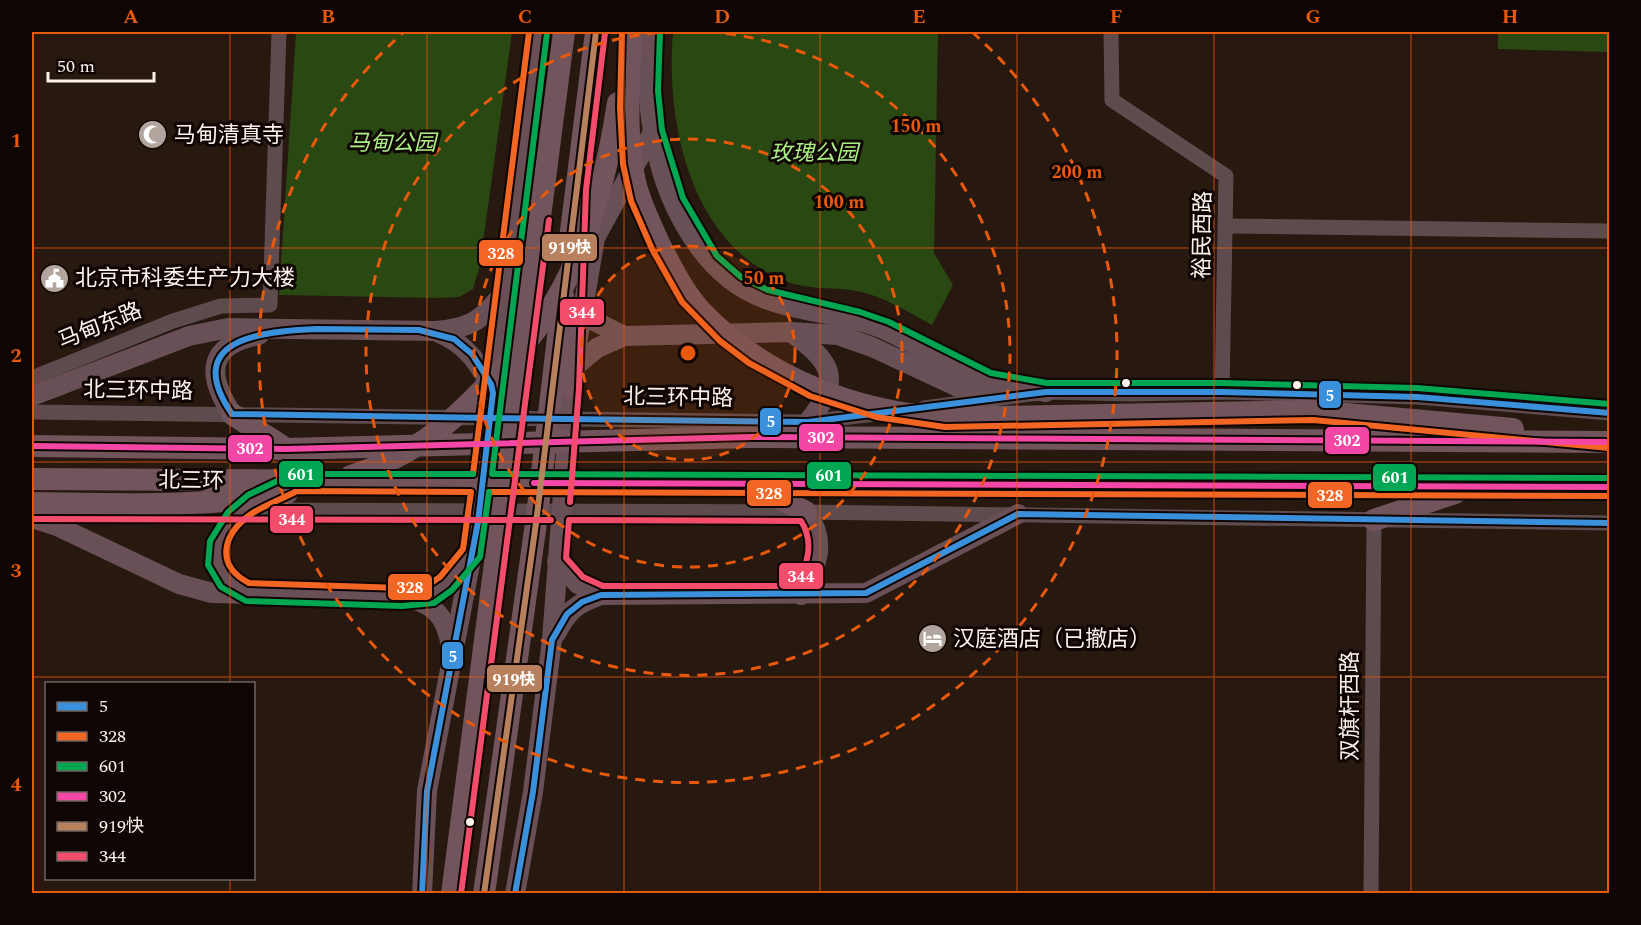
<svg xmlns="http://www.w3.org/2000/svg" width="1641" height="925" viewBox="0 0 1641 925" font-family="Spectral,'Noto Sans SC',serif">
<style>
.green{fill:#2a4812}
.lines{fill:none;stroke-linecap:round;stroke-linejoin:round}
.minor{stroke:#5d4b4e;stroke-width:15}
.major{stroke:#694f56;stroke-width:20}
.highway{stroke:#71545c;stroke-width:22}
.bus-1-casing{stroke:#0f0502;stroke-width:10}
.bus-2-casing{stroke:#0f0502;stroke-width:10}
.bus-3-casing{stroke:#0f0502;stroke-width:10}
.bus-4-casing{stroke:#0f0502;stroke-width:10}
.bus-5-casing{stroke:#0f0502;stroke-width:10}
.bus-6-casing{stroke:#0f0502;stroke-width:10}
.bus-1{stroke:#3a90db;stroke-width:6}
.bus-2{stroke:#f26522;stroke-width:6}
.bus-3{stroke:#00a651;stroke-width:6}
.bus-4{stroke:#f346a5;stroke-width:6}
.bus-5{stroke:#b6815c;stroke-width:6}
.bus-6{stroke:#f44d6c;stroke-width:6}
.grid{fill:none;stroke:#e8590c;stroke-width:1.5;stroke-opacity:0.55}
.ring{fill:none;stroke:#e8590c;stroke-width:3;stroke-dasharray:10 8}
.bus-dot{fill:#fcf1eb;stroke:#0f0502;stroke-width:2}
.labels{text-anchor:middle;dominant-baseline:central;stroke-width:6;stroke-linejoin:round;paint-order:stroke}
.poi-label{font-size:22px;fill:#fcf1eb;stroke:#0f0502;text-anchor:start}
.park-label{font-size:22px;font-style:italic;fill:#aaee86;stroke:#0f0502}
.street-label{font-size:22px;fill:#fcf1eb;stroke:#0f0502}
.centre{fill:#e8590c;stroke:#0f0502;stroke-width:3}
.ring-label{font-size:18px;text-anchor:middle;font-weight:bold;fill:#e8590c;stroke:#0f0502;stroke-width:6;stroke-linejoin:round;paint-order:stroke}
.line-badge{stroke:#0f0502;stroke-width:2}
.badge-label{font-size:16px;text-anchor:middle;font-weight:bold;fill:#fff}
.neatline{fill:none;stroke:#e8590c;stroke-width:2}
.grid-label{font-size:20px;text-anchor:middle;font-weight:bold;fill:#e8590c}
</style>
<rect width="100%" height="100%" fill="#271810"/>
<g class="green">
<path d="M296,32h216l-32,233 -7,24 -14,8 -22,1 -158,-3z"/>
<path d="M673,32h265l-4,221 19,32 -21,40c-23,-12 -48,-29 -75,-34 -21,-4 -42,-1 -63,-7 -102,-32 -129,-158 -121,-252z"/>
<path d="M1498,32h111v20l-111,-3z"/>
</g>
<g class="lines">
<g class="minor">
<path d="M1111,32l1,68 114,76 -4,216"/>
<path d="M1226,226l384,5"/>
<path d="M32,378l141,-57 48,-15 49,-1 9,-273"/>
<path d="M924,408l122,-16 85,2 91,-2 195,5 193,16"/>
<path d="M32,412l776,10 75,-9"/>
<path d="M232,510l574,2 804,11"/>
<path d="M1371,894l3,-374"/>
</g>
<g class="major">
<path d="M651,32c-3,32 -4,67 2,99 10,66 46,142 110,167 37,15 78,15 115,29 38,15 71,42 110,55 18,6 39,7 58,10"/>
<path d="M583,310l9,10 32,16"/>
<path d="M437,332c30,12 41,31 57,58"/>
<path d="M791,332c40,30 53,46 17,90"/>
<path d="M577,344l18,-106 58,-106"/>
<path d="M573,368l24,-20 27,-12 167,-4 47,3 34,12 116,54"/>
<path d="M32,396l157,-60 39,-8 207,3c39,-3 47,-12 71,-41"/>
<path d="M232,414c-26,-40 -25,-69 27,-79"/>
<path d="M242,510c-31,37 -41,53 5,82"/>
<path d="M32,518l25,8 122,58 33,9 190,4c31,5 45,19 49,51"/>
<path d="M557,561l21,23 23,11 265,-2 152,-79"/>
<path d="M801,595c17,-29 26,-55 5,-83"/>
<path d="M408,596c33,-4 43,-15 63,-40"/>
<path d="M555,635c13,-24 20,-31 46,-40"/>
<path d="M422,894l5,-103 51,-269 60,-490"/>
<path d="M515,894l18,-102 19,-152 20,-267"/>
</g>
<g class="highway">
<path d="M631,32c-1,49 -7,101 4,150 5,21 16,44 25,63 12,23 24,48 41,66 64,67 154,101 245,107l367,-7 200,18"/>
<path d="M569,247l27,-215"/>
<path d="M570,388l2,-62"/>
<path d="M232,414l53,34"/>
<path d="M32,446l254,3 465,-12 859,5"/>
<path d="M351,476c56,-18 95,-47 135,-90 21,-21 42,-44 59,-69 41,-60 62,-143 73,-214"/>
<path d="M32,479l1578,8"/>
<path d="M755,486l51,26"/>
<path d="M32,503c85,1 171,5 255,-10"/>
<path d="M1374,520l81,-27"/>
<path d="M452,894l112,-862"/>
<path d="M484,894l52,-371 27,-228"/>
</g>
<defs>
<g id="bus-1">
<path d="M316,329l103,1 35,9 18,15 19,30 2,9 -3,25 -258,-4c-51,-74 28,-83 84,-85z"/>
<path d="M490,418l318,4 238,-30h176l195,5 193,16"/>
<path d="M422,894l5,-103 51,-269 12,-104"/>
<path d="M515,894l18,-102 19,-152 15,-26 15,-12 19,-7 265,-2 152,-79 592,9"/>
</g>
<g id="bus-2">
<path d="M622,32l-2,75 3,57 8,37 21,48 30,53 38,39 29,22 61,33 66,21 69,10 368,-7 296,28"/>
<path d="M473,474l56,-442"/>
<path d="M297,491l174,1 -8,57 -23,28 -12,8 -26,3 -153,-5c-34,-18 -27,-48 2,-69 14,-9 31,-15 46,-23z"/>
<path d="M489,492l1121,4"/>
</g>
<g id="bus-3">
<path d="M660,32l-2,59 4,39 21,68 34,58 24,21 27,13 92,22 29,10 102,51 56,10h175l195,5 193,16"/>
<path d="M547,33l-55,441 1118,4"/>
<path d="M473,474h-181l-44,21 -20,17 -18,29 -2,24 13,22 25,14 156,5 32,-3 18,-13 28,-33 9,-65"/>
</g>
<g id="bus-4">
<path d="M32,446l254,3 465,-12 859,5"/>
<path d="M534,483l1076,4"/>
</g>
<path id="bus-5" d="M484,894l52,-371 60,-491"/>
<g id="bus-6">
<path d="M570,502l9,-114 7,-198 19,-157"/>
<path d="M32,519l519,1"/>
<path d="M569,520l232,1c14,22 6,44 -5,65h-193l-20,-9 -17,-19z"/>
<path d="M461,894l88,-674"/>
</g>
</defs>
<use href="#bus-1" class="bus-1-casing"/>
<use href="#bus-2" class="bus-2-casing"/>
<use href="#bus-3" class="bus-3-casing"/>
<use href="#bus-4" class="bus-4-casing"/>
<use href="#bus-5" class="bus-5-casing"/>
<use href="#bus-6" class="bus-6-casing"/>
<use href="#bus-1" class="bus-1"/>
<use href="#bus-2" class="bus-2"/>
<use href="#bus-3" class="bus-3"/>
<use href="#bus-4" class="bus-4"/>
<use href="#bus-5" class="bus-5"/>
<use href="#bus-6" class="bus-6"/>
</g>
<path class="grid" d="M230,32v652M427,32v862M624,32v862M820,32v862M1017,32v862M1214,32v862M1411,32v862M32,248h1578M32,462h1578M32,677h1578M230,878v16"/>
<circle cx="688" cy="353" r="107" fill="#e8590c" fill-opacity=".12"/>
<g class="ring">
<circle cx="688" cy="353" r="107"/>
<circle cx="688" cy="353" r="214"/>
<path d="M708 32A322 322 0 1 1 668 32"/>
<path d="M972 32A429 429 0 1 1 404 32"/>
</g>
<defs>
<symbol id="mosque-disc" viewBox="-11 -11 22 22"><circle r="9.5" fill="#b1a59e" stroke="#0f0502"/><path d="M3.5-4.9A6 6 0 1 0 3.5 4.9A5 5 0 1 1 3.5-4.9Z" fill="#fff"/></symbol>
<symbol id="civic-disc" viewBox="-11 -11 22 22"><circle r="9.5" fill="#b1a59e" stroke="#0f0502"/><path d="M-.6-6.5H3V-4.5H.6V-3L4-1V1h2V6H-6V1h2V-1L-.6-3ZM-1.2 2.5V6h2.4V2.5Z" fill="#fff"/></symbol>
<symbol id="hotel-disc" viewBox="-11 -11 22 22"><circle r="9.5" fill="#b1a59e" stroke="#0f0502"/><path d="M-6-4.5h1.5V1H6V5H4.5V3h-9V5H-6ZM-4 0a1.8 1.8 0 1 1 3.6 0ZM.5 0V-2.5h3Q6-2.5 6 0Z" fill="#fff"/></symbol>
</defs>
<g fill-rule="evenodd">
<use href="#mosque-disc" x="136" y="118" width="33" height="33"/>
<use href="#civic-disc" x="38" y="262" width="33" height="33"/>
<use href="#hotel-disc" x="916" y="622" width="33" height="33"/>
</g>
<g class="bus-dot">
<circle cx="1126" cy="383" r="5"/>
<circle cx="1297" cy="385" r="5"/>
<circle cx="470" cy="822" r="5"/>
</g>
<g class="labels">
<g class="poi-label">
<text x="174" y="135">马甸清真寺</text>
<text x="75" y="278">北京市科委生产力大楼</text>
<text x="953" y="639">汉庭酒店（已撤店）</text>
</g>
<g class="park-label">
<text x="392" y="143">马甸公园</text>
<text x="814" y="153">玫瑰公园</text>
</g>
<g class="street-label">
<text transform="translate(1203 235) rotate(-89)">裕民西路</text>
<text transform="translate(100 326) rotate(-22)">马甸东路</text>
<text transform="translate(138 391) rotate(1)">北三环中路</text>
<text transform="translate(678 398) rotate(1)">北三环中路</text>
<text transform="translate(191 481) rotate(1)">北三环</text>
<text transform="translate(1350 706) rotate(-90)">双旗杆西路</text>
</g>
</g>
<circle cx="688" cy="353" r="9" class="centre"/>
<g class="ring-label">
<text x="916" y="132">150 m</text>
<text x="1077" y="178">200 m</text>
<text x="839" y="208">100 m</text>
<text x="764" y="284">50 m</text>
</g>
<g class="line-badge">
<rect x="541" y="233" width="57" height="29" rx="6" fill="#b6815c"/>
<rect x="478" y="239" width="46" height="28" rx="6" fill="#f26522"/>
<rect x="559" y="298" width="46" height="28" rx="6" fill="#f44d6c"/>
<rect x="1318" y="380" width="24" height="29" rx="6" fill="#3a90db"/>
<rect x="759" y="407" width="23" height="29" rx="6" fill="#3a90db"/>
<rect x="798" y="423" width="46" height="29" rx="6" fill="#f346a5"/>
<rect x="1324" y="426" width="46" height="29" rx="6" fill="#f346a5"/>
<rect x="227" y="434" width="46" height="29" rx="6" fill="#f346a5"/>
<rect x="278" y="460" width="46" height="28" rx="6" fill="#00a651"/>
<rect x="806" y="461" width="46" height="29" rx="6" fill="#00a651"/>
<rect x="1372" y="463" width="45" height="29" rx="6" fill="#00a651"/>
<rect x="746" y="479" width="46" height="28" rx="6" fill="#f26522"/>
<rect x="1307" y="481" width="46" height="28" rx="6" fill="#f26522"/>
<rect x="269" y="505" width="45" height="29" rx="6" fill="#f44d6c"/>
<rect x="778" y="562" width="46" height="28" rx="6" fill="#f44d6c"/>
<rect x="387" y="573" width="46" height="28" rx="6" fill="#f26522"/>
<rect x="441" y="641" width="23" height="29" rx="6" fill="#3a90db"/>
<rect x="486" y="664" width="57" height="29" rx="6" fill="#b6815c"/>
</g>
<g class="badge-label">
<text x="570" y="253">919快</text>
<text x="501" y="259">328</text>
<text x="582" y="318">344</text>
<text x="1330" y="401">5</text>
<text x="771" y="427">5</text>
<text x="821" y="443">302</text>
<text x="1347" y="446">302</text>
<text x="250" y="454">302</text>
<text x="301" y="480">601</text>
<text x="829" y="481">601</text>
<text x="1395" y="483">601</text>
<text x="769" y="499">328</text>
<text x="1330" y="501">328</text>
<text x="292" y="525">344</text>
<text x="801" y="582">344</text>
<text x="410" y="593">328</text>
<text x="453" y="662">5</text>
<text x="514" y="685">919快</text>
</g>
<rect width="1641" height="925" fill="none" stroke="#0f0502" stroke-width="66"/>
<rect x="45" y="682" width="210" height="198" fill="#0f0502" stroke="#6e635f" stroke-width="1.5"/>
<rect x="57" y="702" width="30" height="9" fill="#3a90db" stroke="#6e635f" stroke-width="1.5"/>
<text x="99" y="712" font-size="18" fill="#fcf1eb">5</text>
<rect x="57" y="732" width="30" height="9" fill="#f26522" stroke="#6e635f" stroke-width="1.5"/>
<text x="99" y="742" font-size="18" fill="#fcf1eb">328</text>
<rect x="57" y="762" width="30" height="9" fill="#00a651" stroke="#6e635f" stroke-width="1.5"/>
<text x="99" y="772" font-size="18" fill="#fcf1eb">601</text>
<rect x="57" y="792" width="30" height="9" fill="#f346a5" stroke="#6e635f" stroke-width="1.5"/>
<text x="99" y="802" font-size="18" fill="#fcf1eb">302</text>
<rect x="57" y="822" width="30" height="9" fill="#b6815c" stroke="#6e635f" stroke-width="1.5"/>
<text x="99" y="832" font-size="18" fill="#fcf1eb">919快</text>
<rect x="57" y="852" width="30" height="9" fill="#f44d6c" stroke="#6e635f" stroke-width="1.5"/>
<text x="99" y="862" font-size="18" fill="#fcf1eb">344</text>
<path d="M48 72v9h106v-9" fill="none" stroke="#fcf1eb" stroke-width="3"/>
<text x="57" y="72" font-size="18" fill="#fcf1eb" stroke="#0f0502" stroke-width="4.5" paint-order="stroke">50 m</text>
<rect x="33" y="33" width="1575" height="859" class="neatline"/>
<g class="grid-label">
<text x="131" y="23">A</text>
<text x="328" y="23">B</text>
<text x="525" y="23">C</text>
<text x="722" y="23">D</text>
<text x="919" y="23">E</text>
<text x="1116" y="23">F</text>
<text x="1313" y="23">G</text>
<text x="1510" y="23">H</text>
<text x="16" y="147">1</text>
<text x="16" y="362">2</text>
<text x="16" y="577">3</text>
<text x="16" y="791">4</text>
</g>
</svg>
